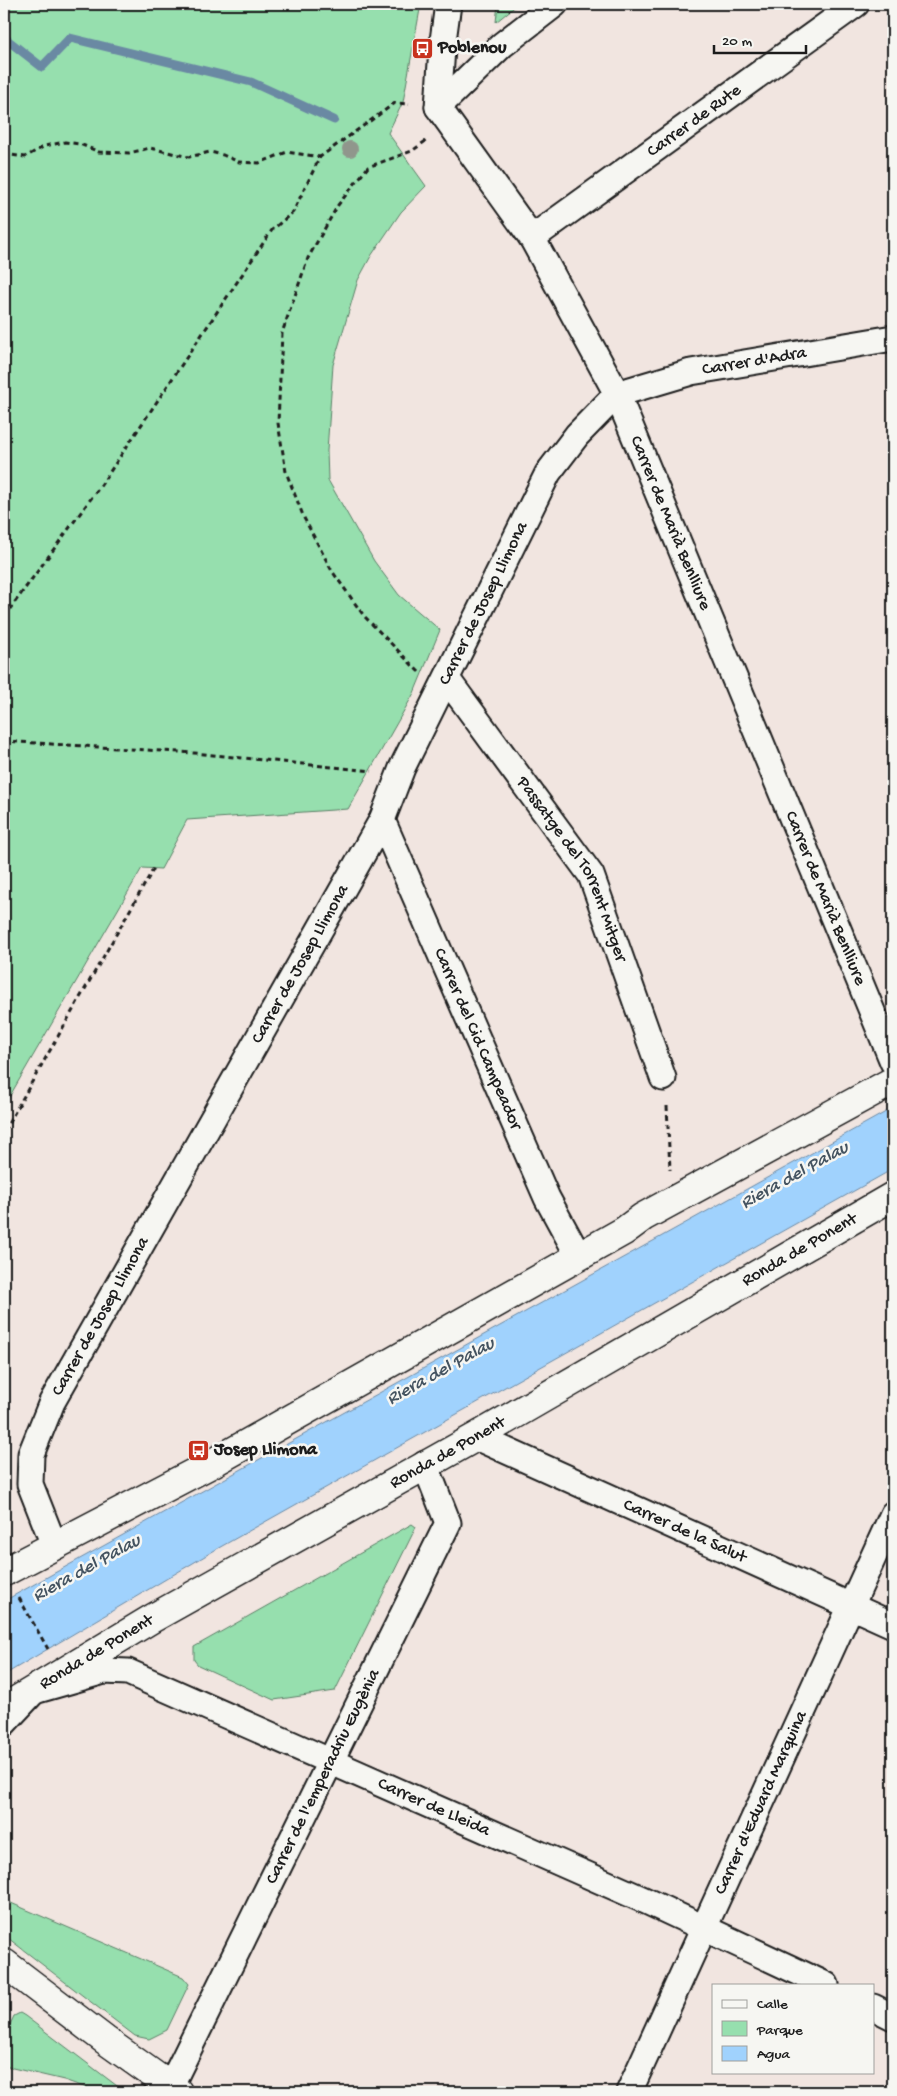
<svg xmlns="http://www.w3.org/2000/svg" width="897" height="2096" viewBox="0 0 897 2096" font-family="'Gochi Hand',sans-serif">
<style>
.green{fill:#96dfae;stroke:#597e65}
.water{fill:#a0d2fd;stroke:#6b89a3}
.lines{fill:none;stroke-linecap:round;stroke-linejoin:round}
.stream{stroke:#6b89a3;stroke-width:9}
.minor-casing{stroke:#1c1c1c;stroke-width:29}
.tertiary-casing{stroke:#1c1c1c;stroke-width:31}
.secondary-casing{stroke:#1c1c1c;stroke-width:31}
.path{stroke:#1c1c1c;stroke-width:3;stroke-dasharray:5 4;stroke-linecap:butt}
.minor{stroke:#f6f6f2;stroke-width:25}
.tertiary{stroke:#f6f6f2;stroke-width:28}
.secondary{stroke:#f6f6f2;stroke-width:28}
.tree{fill:#90968c}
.labels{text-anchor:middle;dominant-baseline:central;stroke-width:5;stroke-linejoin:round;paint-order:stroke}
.poi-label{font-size:18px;font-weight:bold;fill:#1c1c1c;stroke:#f6f6f2;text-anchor:start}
.street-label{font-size:18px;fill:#1c1c1c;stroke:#f6f6f2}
.water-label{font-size:19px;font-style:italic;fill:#445360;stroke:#f6f6f2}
</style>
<rect width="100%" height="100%" fill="#f1e5e0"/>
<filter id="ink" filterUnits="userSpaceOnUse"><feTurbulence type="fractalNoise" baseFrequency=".02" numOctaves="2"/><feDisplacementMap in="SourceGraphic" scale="10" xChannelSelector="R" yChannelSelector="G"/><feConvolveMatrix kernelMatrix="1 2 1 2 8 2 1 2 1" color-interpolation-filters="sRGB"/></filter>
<g filter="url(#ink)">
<g class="green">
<path d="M4,4h417l-18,98 -15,31 38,53 -25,26 -30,44 -13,24 -25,85 -6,86 1,29 46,81 25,34 41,35 -26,63 -66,116 -161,11 -26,49 -19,-1 -138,238z"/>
<path d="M498,4h20l-22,18z"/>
<path d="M412,1524l4,3 -81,164 -61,9 -76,-35 -4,-5v-13z"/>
<path d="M4,1900l179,77 6,7 -22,46 -18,9 -14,-3 -131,-101z"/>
<path d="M20,2013l5,3 100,76h-27l-34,-12 -60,-14v-29l10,-21z"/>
</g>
<path class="water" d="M893,1108v61l-678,381 -211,125v-74z"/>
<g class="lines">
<path class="stream" d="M4,40l2,-1 36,28 28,-29 181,44 83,38"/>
<defs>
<g id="minor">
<path id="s1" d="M448,4l-6,44 -4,59 94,131 85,156 276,668"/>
<path d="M438,107l64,-62 53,-41"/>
<path id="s2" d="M532,238l324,-234"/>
<path id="s3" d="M447,679l144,196 72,203"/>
<path id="s4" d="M382,820l165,378 31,57"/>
<path id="s5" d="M476,1437l417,188"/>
<path id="s6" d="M54,1545l-24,-61 1,-30 21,-52 330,-582 20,-52 146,-295 29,-38 40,-41 74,-22 202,-34"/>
<path id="s7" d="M4,1723l30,-32 70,-20 24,1 516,228 182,85"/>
<path d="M873,2007l20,10"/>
<path id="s8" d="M170,2087l278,-564 -23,-59"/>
<path id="s9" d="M629,2092l264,-578"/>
</g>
<path id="tertiary" d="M4,1963l101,77 73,52"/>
<g id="secondary">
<path d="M4,1572l205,-107 415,-234 19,-14 250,-136"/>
<path id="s10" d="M4,1708l149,-90 323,-181 417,-241"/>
</g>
</defs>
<use href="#minor" class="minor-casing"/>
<use href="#tertiary" class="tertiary-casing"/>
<use href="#secondary" class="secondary-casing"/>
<g class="path">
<path d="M4,154l21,3 20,-11 20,-4 15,2 19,8 30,1 21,-5 39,9 21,-5 13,3 16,7 20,1 28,-11 33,5"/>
<path d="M4,617l97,-132 171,-255 21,-18 27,-55 75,-54 14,1"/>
<path d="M419,672l-55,-56 -32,-45 -28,-53 -18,-46 -8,-49 4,-90 26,-75 30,-53 30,-38 44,-16 15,-11"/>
<path d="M4,741l190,12 178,18"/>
<path d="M667,1106l3,64"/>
<path d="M4,1131l150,-263"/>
<path d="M19,1598l29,51"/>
</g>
<use href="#minor" class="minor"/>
<use href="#tertiary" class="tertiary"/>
<use href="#secondary" class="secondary"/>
</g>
<circle class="tree" cx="350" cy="149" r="8"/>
</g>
<defs>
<symbol id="bus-square" viewBox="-11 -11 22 22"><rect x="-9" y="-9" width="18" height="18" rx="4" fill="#c8321e" stroke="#f6f6f2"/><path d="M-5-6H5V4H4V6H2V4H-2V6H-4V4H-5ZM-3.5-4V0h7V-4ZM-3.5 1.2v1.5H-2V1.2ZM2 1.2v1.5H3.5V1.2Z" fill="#fff"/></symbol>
</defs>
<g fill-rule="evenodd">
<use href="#bus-square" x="410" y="36" width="25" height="25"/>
<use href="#bus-square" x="186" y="1438" width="25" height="25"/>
</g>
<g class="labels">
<g class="poi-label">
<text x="438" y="48">Poblenou</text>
<text x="214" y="1450">Josep Llimona</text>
</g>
<g class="street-label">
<text stroke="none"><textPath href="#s2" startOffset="200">Carrer de Rute</textPath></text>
<text stroke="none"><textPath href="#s6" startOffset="1452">Carrer d'Adra</textPath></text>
<text stroke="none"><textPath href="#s1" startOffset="582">Carrer de Marià Benlliure</textPath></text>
<text stroke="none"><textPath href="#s6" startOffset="1060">Carrer de Josep Llimona</textPath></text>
<text stroke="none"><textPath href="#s3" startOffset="229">Passatge del Torrent Mitger</textPath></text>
<text stroke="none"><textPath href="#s1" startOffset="988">Carrer de Marià Benlliure</textPath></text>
<text stroke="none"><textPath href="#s6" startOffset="655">Carrer de Josep Llimona</textPath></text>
<text stroke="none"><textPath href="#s4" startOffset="239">Carrer del Cid Campeador</textPath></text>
<text stroke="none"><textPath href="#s10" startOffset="918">Ronda de Ponent</textPath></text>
<text stroke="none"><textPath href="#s6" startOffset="250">Carrer de Josep Llimona</textPath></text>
<text stroke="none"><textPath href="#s10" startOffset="512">Ronda de Ponent</textPath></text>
<text stroke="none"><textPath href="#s5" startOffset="229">Carrer de la Salut</textPath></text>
<text stroke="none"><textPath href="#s10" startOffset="108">Ronda de Ponent</textPath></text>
<text stroke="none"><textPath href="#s8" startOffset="346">Carrer de l'emperadriu Eugènia</textPath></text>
<text stroke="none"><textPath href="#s9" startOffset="318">Carrer d'Eduard Marquina</textPath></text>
<text stroke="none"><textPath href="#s7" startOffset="475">Carrer de Lleida</textPath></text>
</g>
<g class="water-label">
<text transform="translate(795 1176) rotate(-29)">Riera del Palau</text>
<text transform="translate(441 1372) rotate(-29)">Riera del Palau</text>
<text transform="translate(87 1569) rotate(-29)">Riera del Palau</text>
</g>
</g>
<rect width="897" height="2096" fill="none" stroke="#f6f6f2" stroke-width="20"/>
<rect x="10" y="10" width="877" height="2076" fill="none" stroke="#1c1c1c" stroke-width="2" filter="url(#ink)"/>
<rect x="712" y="1984" width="162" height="90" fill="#f6f6f2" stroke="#9f9f9c"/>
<rect x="722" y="2000" width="25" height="8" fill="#f6f6f2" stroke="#9f9f9c"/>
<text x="757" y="2008" font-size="15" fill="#1c1c1c">Calle</text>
<rect x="722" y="2021" width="25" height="15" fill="#96dfae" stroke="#9f9f9c"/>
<text x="757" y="2034" font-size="15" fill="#1c1c1c">Parque</text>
<rect x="722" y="2046" width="25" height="15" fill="#a0d2fd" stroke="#9f9f9c"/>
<text x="757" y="2058" font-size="15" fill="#1c1c1c">Agua</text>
<path d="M714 45v8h92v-8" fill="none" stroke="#1c1c1c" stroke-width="2.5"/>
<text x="722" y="45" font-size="15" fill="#1c1c1c" stroke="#f6f6f2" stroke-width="4" paint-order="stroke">20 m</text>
</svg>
